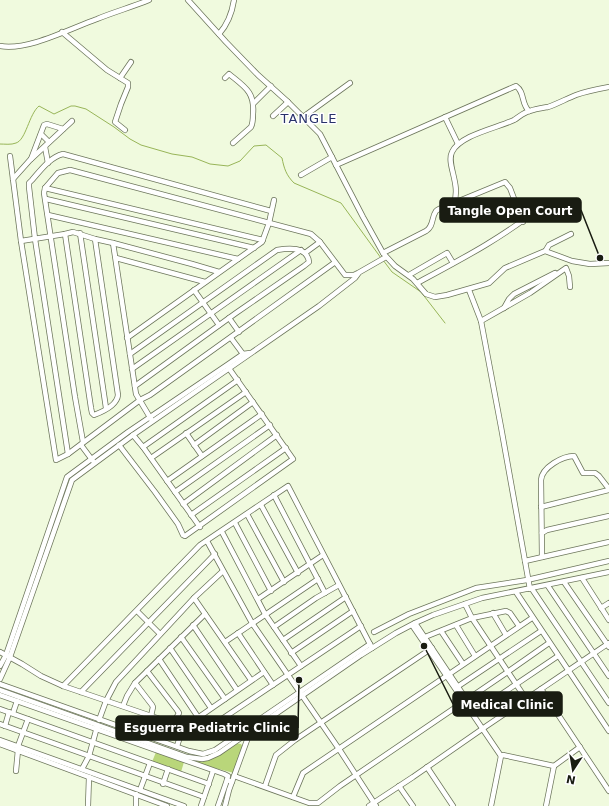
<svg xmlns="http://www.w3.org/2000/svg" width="609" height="806" viewBox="0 0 609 806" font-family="'DejaVu Sans',sans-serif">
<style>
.green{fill:#b9d67a}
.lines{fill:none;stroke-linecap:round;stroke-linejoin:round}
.stream{stroke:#98b558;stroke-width:1}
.minor-casing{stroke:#6d765c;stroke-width:6}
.minor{stroke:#fff;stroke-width:4.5}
.labels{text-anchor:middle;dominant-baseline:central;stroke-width:3;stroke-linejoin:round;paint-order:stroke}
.quarter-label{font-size:13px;letter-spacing:1px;fill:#28316a;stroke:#fff}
.leader{fill:none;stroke:#191c12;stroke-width:1.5}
.callout-dot{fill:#191c12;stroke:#fff;stroke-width:1.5}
.callout{fill:#191c12;stroke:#191c12;stroke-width:1.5}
.callout-label{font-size:12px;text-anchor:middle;font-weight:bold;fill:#fff}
</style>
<rect width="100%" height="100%" fill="#f0fade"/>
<g class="green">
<path d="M235,743l6,1 2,3 -9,26 -39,-10 -12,-6c26,9 31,0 52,-14z"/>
<path d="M156,752l28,10 -3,10 -29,-10z"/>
</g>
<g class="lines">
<g class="stream">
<path d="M0,144c5,0 11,1 16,-1 10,-3 13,-29 23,-37l15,8 17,-8h4l11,3 28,18 16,12 11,6 31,9 20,3 18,7 18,2 12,-5 14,-15 12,-1 16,13c2,10 4,17 12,25l47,20 40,55"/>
<path d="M383,260l9,12 29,20 24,31"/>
</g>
<defs>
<g id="minor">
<path d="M188,0l38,42 32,33 30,27 32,32 43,83 20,36 12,13 18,13 13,15 9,3 12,-2 42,-12 16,-15 40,-17 27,10 18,3 19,-1"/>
<path d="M62,32l45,38 21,13v4l-7,17 -6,18 10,8"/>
<path d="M219,34c9,-10 13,-21 15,-34"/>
<path d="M0,46c28,5 69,-17 97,-27 17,-7 35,-12 52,-19"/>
<path d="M120,78l11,-16"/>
<path d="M225,78l4,-4c16,13 26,18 24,40 0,5 0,9 -2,13l-18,16"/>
<path d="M254,103l17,-17"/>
<path d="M273,116l15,-14"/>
<path d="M303,117l47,-34"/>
<path d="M445,117l13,27"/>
<path d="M41,134l8,8"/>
<path d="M45,147l3,16"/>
<path d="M10,156l11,85 35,219 12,-6 72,-54 10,-5 184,-132"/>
<path d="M31,159l13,-34 3,-1 16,5"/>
<path d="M336,165l180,-79c9,6 5,18 13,25"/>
<path d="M301,175l31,-18"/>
<path d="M13,179l17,-19 42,-39"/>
<path d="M45,188l218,52"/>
<path d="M46,199l208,49"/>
<path d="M454,203l51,-21 5,6 13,34"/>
<path d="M48,215l190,44"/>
<path d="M80,233l26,175"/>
<path d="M65,234l26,174 1,5 2,2c8,-3 23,-10 24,-20l-23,-156"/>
<path d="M21,241l44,-7 8,-2 22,7 18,4 79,21 27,8"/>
<path d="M113,243l23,151 15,25"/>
<path d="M546,250l3,-5 22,-11"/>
<path d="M305,253l15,-11"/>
<path d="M383,253l43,-22c8,-5 5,-13 10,-20 4,-4 13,-5 18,-8 7,-19 -8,-39 -2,-51 8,-17 45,-24 62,-32 5,-3 10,-8 16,-9 5,-2 12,-3 18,-4 9,-3 18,-8 28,-12 11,-4 22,-6 33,-8"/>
<path d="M116,258l89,24"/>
<path d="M409,275l38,-22 6,10"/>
<path d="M417,283c43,-23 89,-47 127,-79"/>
<path d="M194,290l25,35"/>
<path d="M469,290l12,31 20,106 29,162"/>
<path d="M504,308l5,-9 5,-5 41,-21"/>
<path d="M229,318l10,14"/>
<path d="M481,321l49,-28 36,-25 3,8 1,11"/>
<path d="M127,338l135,-96 7,-19 5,-23"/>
<path d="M231,338l12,16"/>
<path d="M130,354l147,-104c11,-2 30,-4 32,12l-5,4 -68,47 -101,73"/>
<path d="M132,369l169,-119"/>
<path d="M186,433l16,23"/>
<path d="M133,435l10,12 57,80"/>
<path d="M83,442l-8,-45 -31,-204 1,-5 13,-15 12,-3 241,64 9,8 25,33h9l4,-2 28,-16"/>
<path d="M81,445l12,16"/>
<path d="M119,445l36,47 23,32 5,11 2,1 108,-77 -65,-92"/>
<path d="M194,445l59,-43"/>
<path d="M143,447l95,-67"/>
<path d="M68,454l-33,-215 -6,-52v-4l3,-3c8,-9 18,-23 31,-26l208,57"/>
<path d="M151,458l95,-66"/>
<path d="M167,481l95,-67"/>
<path d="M175,492l95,-67"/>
<path d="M274,495l51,98"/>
<path d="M183,504l94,-69"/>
<path d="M261,505l37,68"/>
<path d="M541,507l68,-17"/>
<path d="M247,514l37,68"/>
<path d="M191,515l95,-67"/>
<path d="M235,523l36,68"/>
<path d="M222,532l43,82 36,52"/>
<path d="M542,533l5,-3 62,-14"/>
<path d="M207,541l45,82 87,126 37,57"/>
<path d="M542,557l-1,-77c1,-13 22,-24 33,-24l9,17h12l4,3 10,13"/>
<path d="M525,561l84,-19"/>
<path d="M582,578l27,42"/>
<path d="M564,582l45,65"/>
<path d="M548,586l61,90"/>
<path d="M532,589l77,114"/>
<path d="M516,592l93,139"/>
<path d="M194,598l57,82"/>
<path d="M258,599l65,-44"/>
<path d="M465,604l7,14 54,81"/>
<path d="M601,608l8,-5"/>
<path d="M137,611l23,23"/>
<path d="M493,613l13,22"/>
<path d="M415,623l49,73"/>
<path d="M193,625l44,65"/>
<path d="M412,625l89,131"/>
<path d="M456,625l19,31"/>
<path d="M274,627l42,-29 23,-13"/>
<path d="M441,631l22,33"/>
<path d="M374,632l35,-18 67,-26 51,-8 82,-19"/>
<path d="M238,633l35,52"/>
<path d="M181,637l44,62"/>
<path d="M425,637l47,-19 34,-7 4,2 9,13"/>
<path d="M283,640l63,-43"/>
<path d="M225,642l93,-63"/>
<path d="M170,648l41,60"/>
<path d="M0,652l22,12 19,12 22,10 138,47 160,-107"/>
<path d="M291,653l62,-42"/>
<path d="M159,659l39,58"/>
<path d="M0,666l6,-11 61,-178 61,-45 99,-67 16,-11 7,-1"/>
<path d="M147,671l30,39 2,3 -6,11"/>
<path d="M0,679l10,-22 62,-177 61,-45 186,-129 36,-28 3,-4"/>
<path d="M135,683l17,22 1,2 -2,9"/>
<path d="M0,684l189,67 14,3 12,-4 155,-106"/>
<path d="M63,686l137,-141 88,-59 84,162"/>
<path d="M457,687l84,-56"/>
<path d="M541,689l68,102"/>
<path d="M0,690l187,67 15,2 6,-1 11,-5 142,-98 35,-22 19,-10 18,-8 49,-17 127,-26"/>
<path d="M81,692l134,-138"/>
<path d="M0,695l224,79 4,2 -1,4 5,2"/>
<path d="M123,706l4,-10 8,-13 70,-69"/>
<path d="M0,709l209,75"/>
<path d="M475,712l83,-56"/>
<path d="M13,713l4,-12"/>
<path d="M99,720l7,-19 10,-19 78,-84 29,-27"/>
<path d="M0,724l204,73"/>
<path d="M5,726l4,-14"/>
<path d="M0,740l184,66"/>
<path d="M0,744l167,62"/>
<path d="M18,746l10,-27"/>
<path d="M177,746l6,-18 81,-56"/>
<path d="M427,767l26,39"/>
<path d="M82,769l7,-13 8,-29"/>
<path d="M16,771l2,-21"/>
<path d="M234,776l75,27h9l22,-17 169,-115 40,-28"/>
<path d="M163,784l5,-15"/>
<path d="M265,786l11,-31 19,-15 137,-92"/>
<path d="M399,786l14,20"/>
<path d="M140,790l10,-27"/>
<path d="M293,797l10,-24 229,-155"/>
<path d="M88,806l1,-29"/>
<path d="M136,806v-12"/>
<path d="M201,806l12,-35"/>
<path d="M218,806l9,-26"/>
<path d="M225,806l4,-16 21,-58"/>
<path d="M369,806l44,-29 72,-50 124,-84"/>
<path d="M491,806l10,-50 2,-1 51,11"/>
<path d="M546,806l8,-40 26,-19"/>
</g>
</defs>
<use href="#minor" class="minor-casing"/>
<use href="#minor" class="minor"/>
</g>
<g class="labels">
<g class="quarter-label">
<text x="309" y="118">TANGLE</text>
</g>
</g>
<path class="leader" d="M600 258L581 210M424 646L453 704M299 680L298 728"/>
<g class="callout-dot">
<circle cx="600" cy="258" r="4"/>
<circle cx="424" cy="646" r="4"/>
<circle cx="299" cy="680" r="4"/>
</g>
<g class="callout">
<rect x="440" y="198" width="141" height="24" rx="4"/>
<rect x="453" y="692" width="109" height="24" rx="4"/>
<rect x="116" y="716" width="182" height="24" rx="4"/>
</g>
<g class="callout-label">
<text x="510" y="215">Tangle Open Court</text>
<text x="507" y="709">Medical Clinic</text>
<text x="207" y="732">Esguerra Pediatric Clinic</text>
</g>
<g transform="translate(573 770) rotate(192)" stroke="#ffffff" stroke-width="3" paint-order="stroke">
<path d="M0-3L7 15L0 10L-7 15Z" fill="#191c12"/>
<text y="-6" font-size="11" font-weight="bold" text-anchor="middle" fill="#191c12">N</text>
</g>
</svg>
